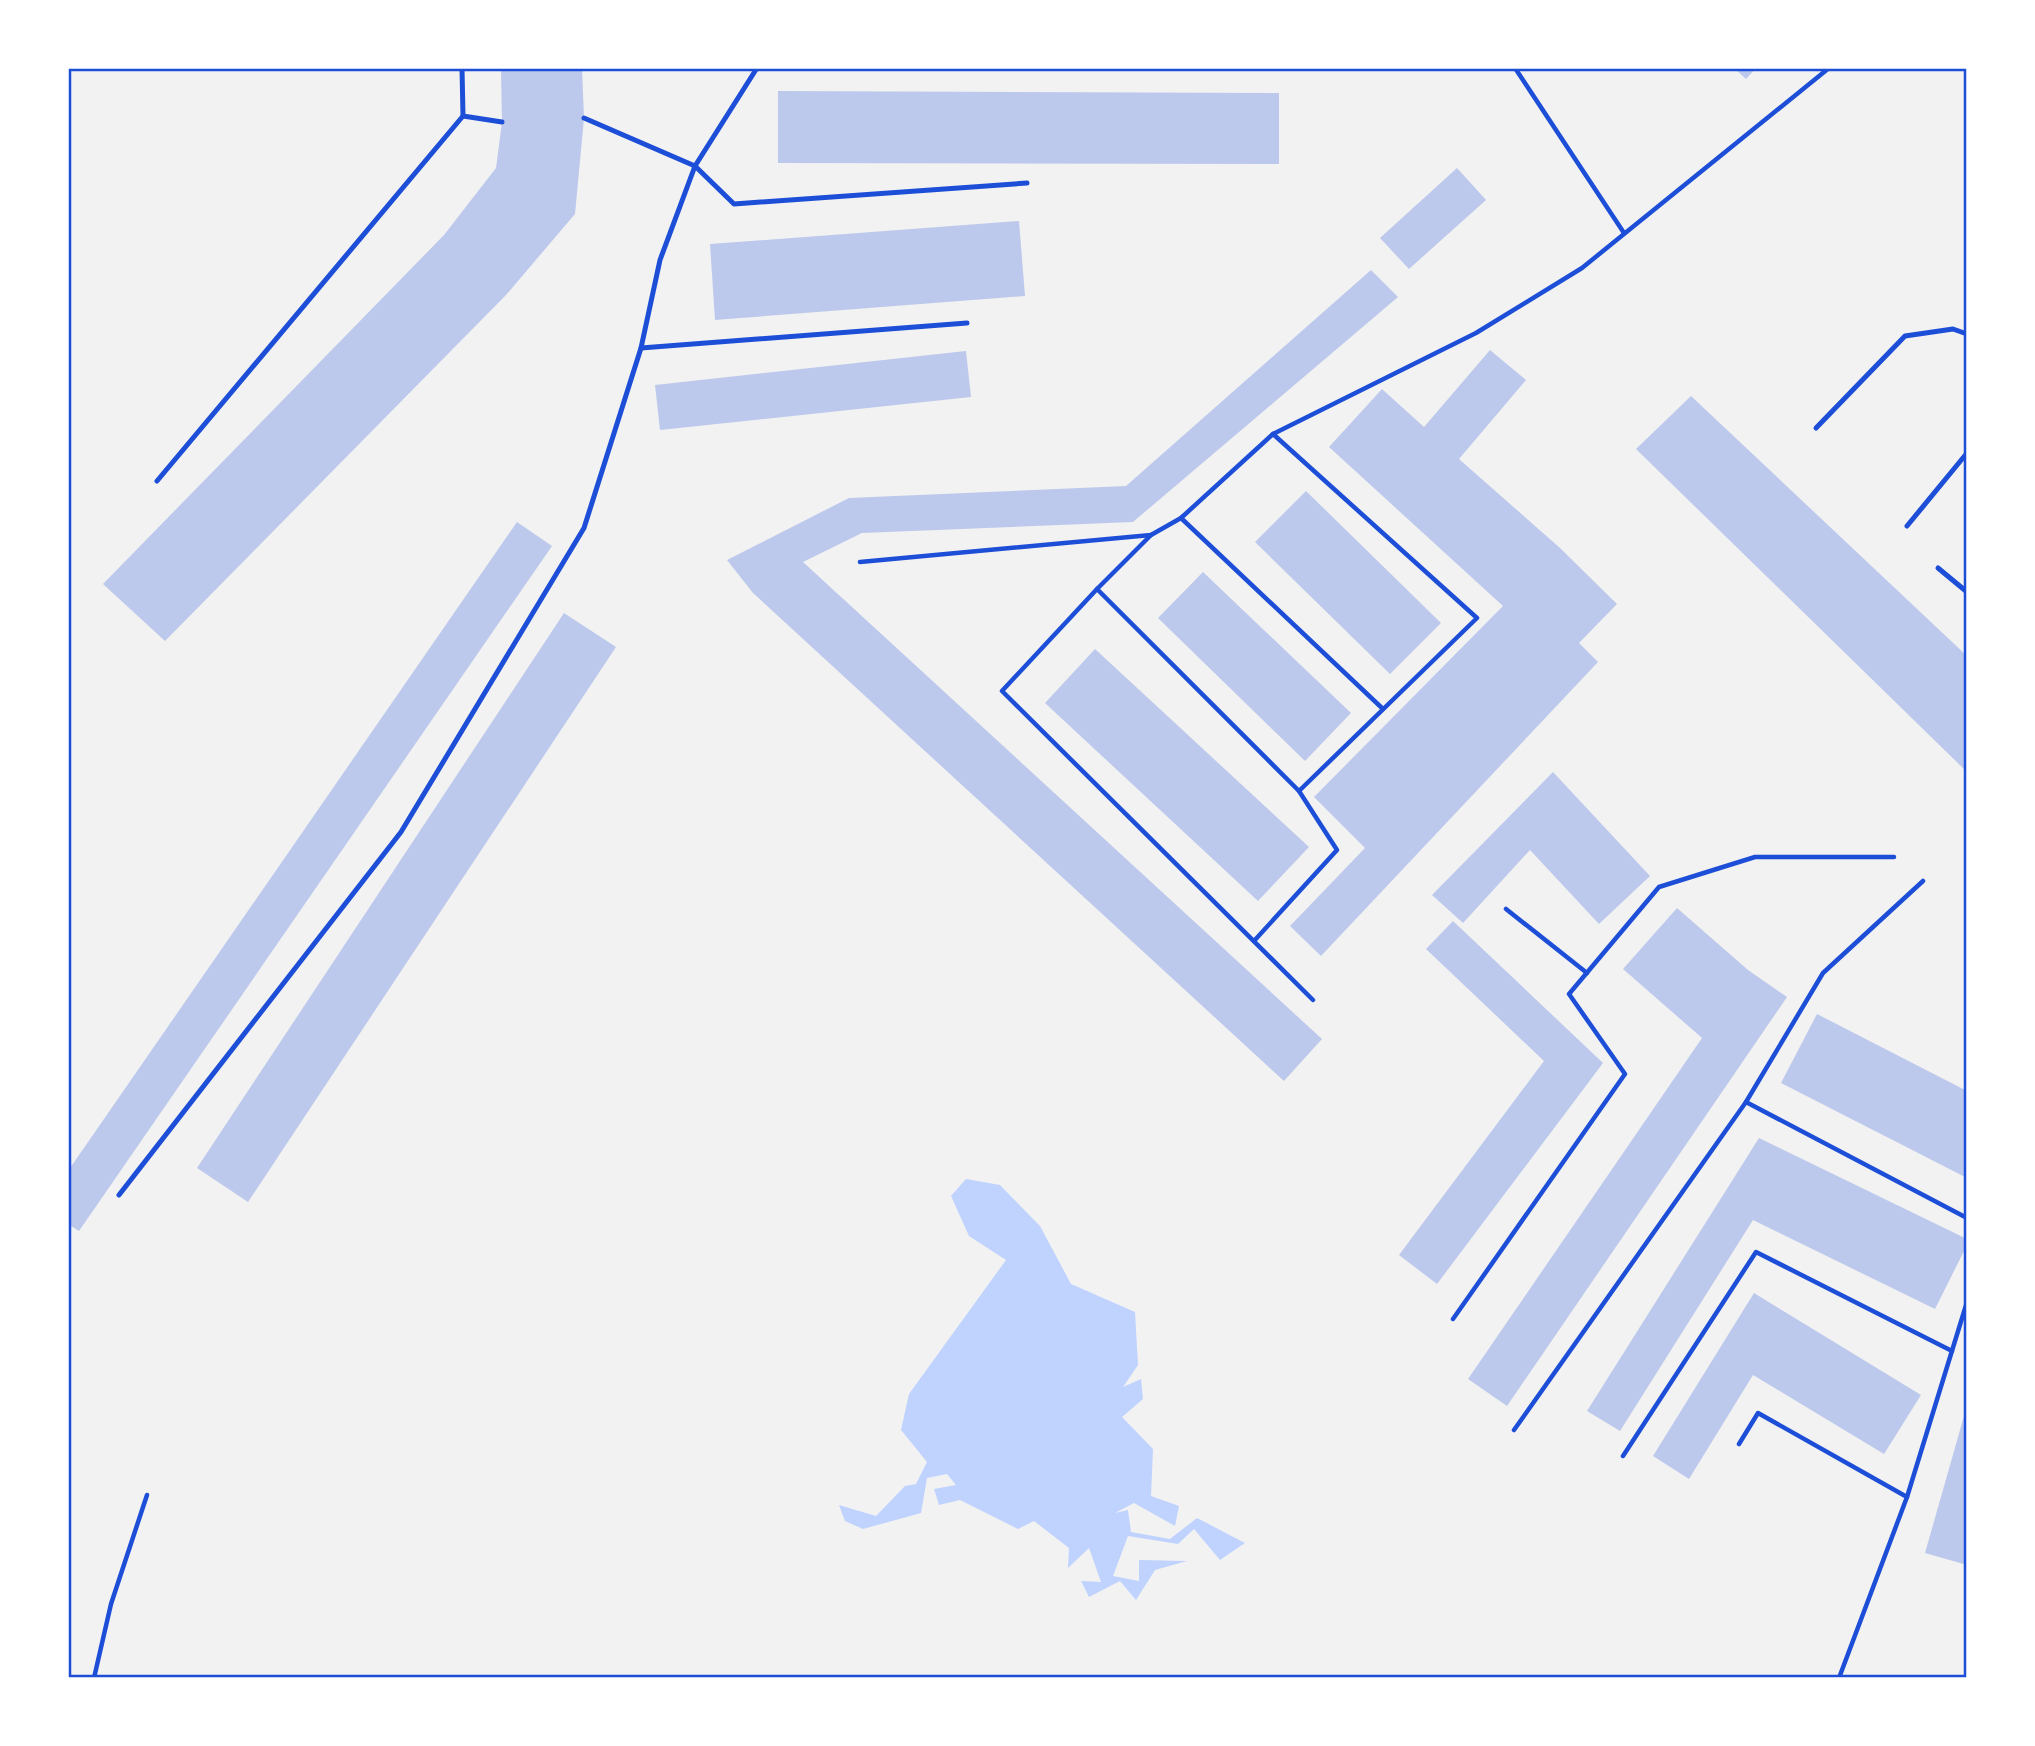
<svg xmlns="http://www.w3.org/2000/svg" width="2035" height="1746" viewBox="0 0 2035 1746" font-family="'PT Serif',serif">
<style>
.water{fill:#bfd3fe}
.building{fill:#bdc9ec}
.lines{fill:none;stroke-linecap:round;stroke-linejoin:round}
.path{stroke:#1d4ed8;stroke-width:4.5}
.service{stroke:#1d4ed8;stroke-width:5}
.neatline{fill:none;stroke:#1d4ed8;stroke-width:2.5}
</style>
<rect width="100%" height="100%" fill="#f2f2f2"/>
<path class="water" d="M966,1179l34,6 40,41 31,58 64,28 3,53 -15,22 18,-8 2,20 -21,18 31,32 -2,47 28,10 -4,20 -41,-23 -19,10 13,-3 3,22 39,7 27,-21 48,25 -25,17 -26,-31 -16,15 -50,-8 -15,40 26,5v-21l48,1 -32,9 -19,30 -16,-19 -31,16 -8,-16 20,1 -12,-34 -21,20 1,-20 -35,-27 -16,8 -58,-29 -21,5 -5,-16 22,-4 -9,-11 -20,4 -6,35 -58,16 -18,-8 -6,-16 37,11 29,-30 11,-2 11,-22 -26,-32 8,-36 97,-134 -37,-24 -18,-40z"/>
<g class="building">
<path d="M501,68h81l2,50 -9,96 -69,81 -341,346 -62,-57 341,-349 52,-67 6,-46z"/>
<path d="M1734,68h22l-10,11z"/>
<path d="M778,91l501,2v71l-501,-1z"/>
<path d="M1457,168l29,32 -77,69 -29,-31z"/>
<path d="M1019,221l6,75 -310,24 -5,-76z"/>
<path d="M1371,270l27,27 -265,225 -271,11 -59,29 519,477 -38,42 -531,-488 -26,-33 122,-62 277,-12z"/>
<path d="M1490,350l36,30 -67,79 101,89 57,56 -38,39 19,19 -277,294 -31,-30 75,-78 -51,-51 189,-191 -174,-159 53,-58 42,38z"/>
<path d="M966,351l5,46 -311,33 -5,-45z"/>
<path d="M1691,396l276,260v116l-331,-323z"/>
<path d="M1306,491l135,132 -51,51 -135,-132z"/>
<path d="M517,522l35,24 -473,685 -11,-7v-53z"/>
<path d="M1203,572l148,141 -46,48 -147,-143z"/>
<path d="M564,613l52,34 -368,555 -51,-34z"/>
<path d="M1095,649l214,198 -51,54 -213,-198z"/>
<path d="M1553,772l97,104 -51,48 -69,-74 -67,73 -31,-28z"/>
<path d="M1677,908l71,62 39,27 -280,409 -39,-27 234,-341 -79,-69z"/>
<path d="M1453,921l150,142 -166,221 -38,-29 145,-194 -118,-112z"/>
<path d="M1817,1014l150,77v87l-186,-95z"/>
<path d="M1759,1138l208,101v6l-32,64 -182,-89 -133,211 -33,-20z"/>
<path d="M1754,1293l167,102 -37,59 -131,-79 -64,104 -36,-23z"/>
<path d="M1966,1409h1v156l-42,-12z"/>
</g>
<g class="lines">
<g class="path">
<path d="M1515,68l109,165"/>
<path d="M1273,434l204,184 -178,173 -202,-202 -95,102 311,309"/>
<path d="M1181,518l202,191"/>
<path d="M860,562l291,-27 30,-17 92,-84 203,-101 106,-65 247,-200"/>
<path d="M1097,589l54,-54"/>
<path d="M1506,909l81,64"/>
<path d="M1254,941l83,-91 -38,-59"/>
<path d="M1746,1102l77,-129 100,-92"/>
<path d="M1453,1319l172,-245 -56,-80 90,-107 96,-30h139"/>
<path d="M1514,1430l232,-328 221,116"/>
<path d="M1739,1444l19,-31 149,84 60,-195"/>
<path d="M1623,1456l133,-204 196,99"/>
<path d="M94,1678l17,-74 36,-109"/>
<path d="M1839,1678l68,-181"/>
</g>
<g class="service">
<path d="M462,68l1,48 39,6"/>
<path d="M584,118l111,48 62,-98"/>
<path d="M641,348l326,-25"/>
<path d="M1816,428l89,-92 48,-7 14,5"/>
<path d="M157,481l306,-365"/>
<path d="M1907,526l60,-73"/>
<path d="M1938,568l29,24"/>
<path d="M119,1195l282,-363 183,-304 57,-180 19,-88 35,-94 39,38 293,-21"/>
</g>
</g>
<rect width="2035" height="1746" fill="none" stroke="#ffffff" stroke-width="140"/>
<rect x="70" y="70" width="1895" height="1606" class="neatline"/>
</svg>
